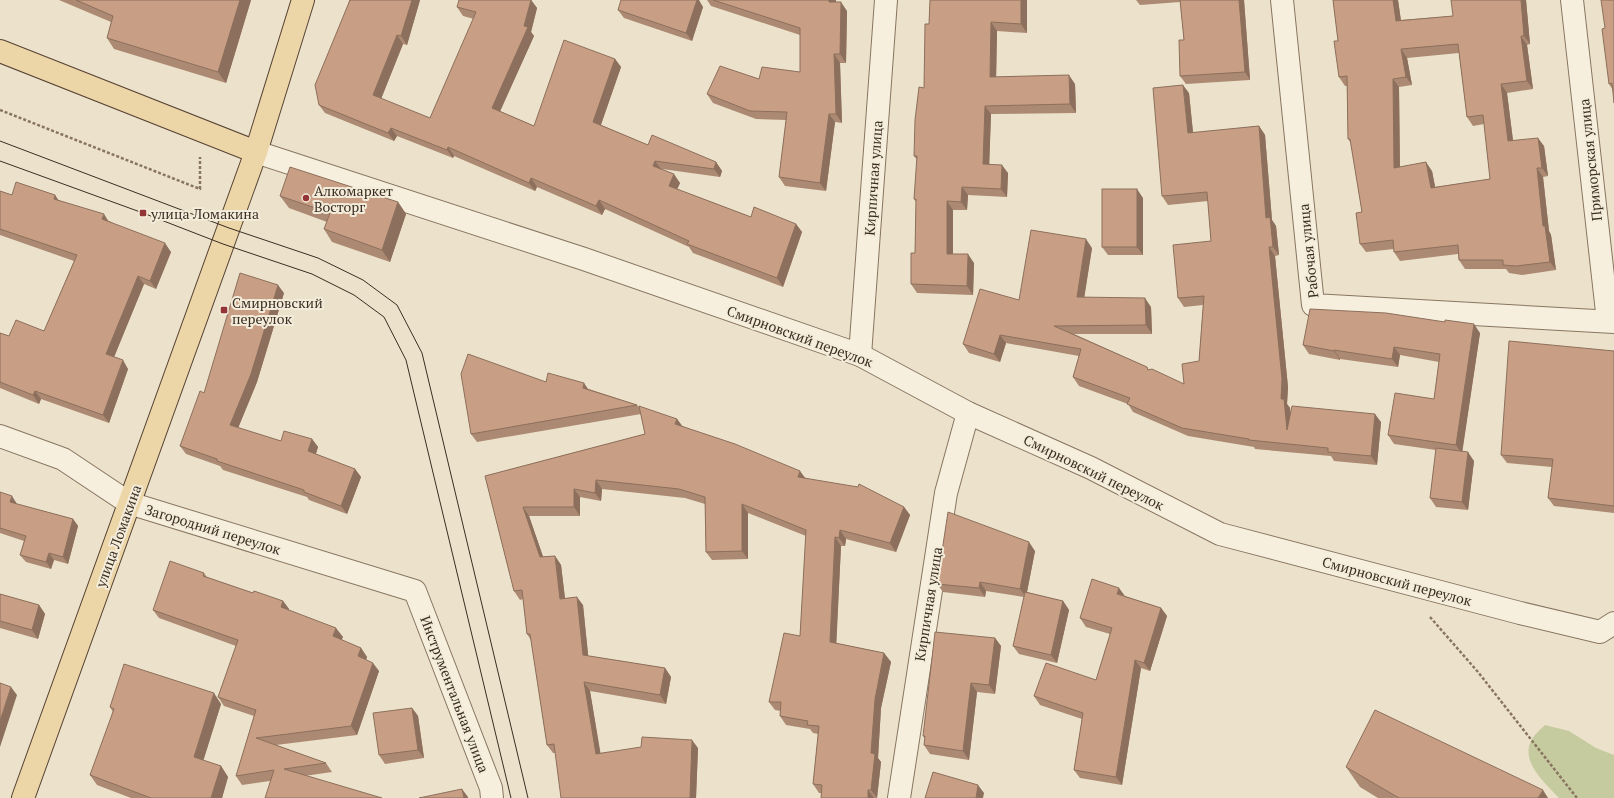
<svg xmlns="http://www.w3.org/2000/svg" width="1614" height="798" viewBox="0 0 1614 798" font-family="'PT Serif',serif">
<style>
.green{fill:#c6ca9f}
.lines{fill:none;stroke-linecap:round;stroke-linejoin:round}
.minor-casing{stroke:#887560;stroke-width:24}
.major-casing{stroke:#574334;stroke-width:24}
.path{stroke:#887560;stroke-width:2.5;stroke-dasharray:3 2;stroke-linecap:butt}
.minor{stroke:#f7efde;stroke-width:22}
.major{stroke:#ecd5a7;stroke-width:22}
.tram{stroke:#3a2d22;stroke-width:1}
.wall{fill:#ac8972;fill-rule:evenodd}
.shaded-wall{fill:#8c6f5c}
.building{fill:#c89f84;stroke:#8c6f5c;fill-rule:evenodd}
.poi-dot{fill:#933436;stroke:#f4ecda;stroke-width:1.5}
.labels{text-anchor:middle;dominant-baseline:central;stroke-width:4;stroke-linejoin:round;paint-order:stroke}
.street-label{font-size:14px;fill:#3a2d22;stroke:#f4ecda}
.poi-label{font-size:14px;fill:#3a2d22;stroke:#f4ecda;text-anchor:start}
</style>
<rect width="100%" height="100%" fill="#ece2cb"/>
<path class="green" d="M1545,725l24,6 27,17 18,7v43h-55c-14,-15 -40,-37 -27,-59 3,-5 9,-10 13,-14z"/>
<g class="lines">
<defs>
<g id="minor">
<path d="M1282,0l31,305 301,17"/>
<path d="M1572,0l36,321"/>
<path d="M256,152l328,107 276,96 108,58 123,55 129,66 300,79 80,19 14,-9"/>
<path d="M860,355l26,-355"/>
<path d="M0,436l63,23 66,44 286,88 76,197 1,10"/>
<path d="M899,798l47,-305 22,-80"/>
</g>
<g id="major">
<path d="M0,51l256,101"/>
<path d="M23,798l233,-646 47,-152"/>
</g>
</defs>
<use href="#minor" class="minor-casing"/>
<use href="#major" class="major-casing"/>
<g class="path">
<path d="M0,110l200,79v-32"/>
<path d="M1430,617l48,55 99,126"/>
</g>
<use href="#minor" class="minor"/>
<use href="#major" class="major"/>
<g class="tram">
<path d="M0,141l229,87 89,30 45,22 34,25 25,48 106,445"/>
<path d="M0,161l143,52 80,31 89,30 42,21 30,22 22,43 105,438"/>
</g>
</g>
<g class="wall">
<path d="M59,0h192l-25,83 -112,-34 -7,-11 4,-16z"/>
<path d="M349,0h71l-13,45 -4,-1 -22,55 49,19 44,-99 -11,-3 -6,-9 74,-7 6,8 -6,24 3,4 -34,75 34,15 81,-67 6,8 -20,58 47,20 68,17 6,9 -2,6 -58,-8 18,14 -3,6 74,28 45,7 6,8 -19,55 -90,-34 -4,-6 -84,-38 -3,6 -65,-28 -2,4 -81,-35 -1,2 -56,-22 -3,5 -69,-28 -6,-8 30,-104z"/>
<path d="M707,0h129v2l11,9 -1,52h-6l2,60 -7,-1 -9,69 -41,-5 -6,-9 7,-57 -30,-1 -43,-16 -6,-9 52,-15 41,-7v-37l-89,-29z"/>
<path d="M930,0h97v33l-30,-2 -1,46 79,7 1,29 -85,1 -2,50 19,9 -1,24 -39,-2 -1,15h-14v44l21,9 -1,32 -56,-2 -6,-9 4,-31 1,-51 -2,-3 3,-39 -3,-4 10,-68 5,-64z"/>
<path d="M1136,0h108l6,80 -64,4 -6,-8 4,-36 -4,-38 -40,3z"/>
<path d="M1333,0h65l3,20 52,-4 73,-16 4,44 -3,1 6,44 -26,4 6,47 31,6 4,30 -5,1 6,54 2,4 5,35 -34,5 -13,-2 -3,-4h-41l-6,-9 -1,-6 -58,7 -6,-9v-3l-28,3 -6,-8 2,-32 -11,-69 -3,-4 -1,-53h-2l-6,-9 -1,-36zM1459,53l8,64 6,9 11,-2 6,55 -55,8 -3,-16 -32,-4 -1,-80 13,-2 -5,-27z"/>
<path d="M703,7l-11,34 -68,-23 -6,-8z"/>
<path d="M1605,28l8,62 -4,-6z"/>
<path d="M1189,93l4,40 66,-7 6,9 7,85 4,6 3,29 -4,1 13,131 -1,17 3,4v5l91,9 -4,43 -43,-4 -3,-5 -76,-7 -1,-2 -66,-11 -55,-24 -5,-8 -49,-18 -6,-9 6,-21 -73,-13 -6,19 -31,-9 -6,-9 56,-44 73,-52 -8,49 67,10 1,27h-78l73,33 2,3 35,14 15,-23 4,-56 -19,2 -6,-9 33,-57 -3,-40 -40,4 -6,-9z"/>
<path d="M0,191l12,4h43l3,5 51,21 62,31 -15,37 -12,-5 -30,73 14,12 -19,54 -68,-24 -2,5 -39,-16v-55l9,3 35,-5 30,-70 -74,-26z"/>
<path d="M280,196l118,6 8,12 -16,48 -58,-20 -8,-13 3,-7 -38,-14z"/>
<path d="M1143,198v57h-35l-6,-8z"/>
<path d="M284,293l-27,89 -19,46 43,13 31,-2 6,8 -2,7 39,15 6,8 -14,37 -38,-14 -2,-3 -84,-27 -3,-4 -34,-12 -6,-8 24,-53z"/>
<path d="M1480,333l-18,118 12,10 -6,49 -32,-3 -6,-9 6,-48 -42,-6 -6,-9 46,-36 5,-37 -39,-7 -2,12 -58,-8v1l-31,-6 -6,-9z"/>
<path d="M1614,351v162l-60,-7 -6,-8 4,-31 -45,-4 -6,-8z"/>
<path d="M546,382l43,7 48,16 3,3 37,11 5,7 123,52 99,29 6,8 -14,37 -50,-13 -1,7h-4l-5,97 48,10 7,9 -10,46 -3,50 3,4 -4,36h-56v-5h-2l-6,-9 5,-50 -5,-1 -3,-4 -24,-4 -6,-9 1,-5 -6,-1 -6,-8 31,-66 6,-100 -58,-23v46l-36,1 -6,-8 -1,-48 -20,-6 -83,-9 -1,12 -21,-4v19h-51l14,41 12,-1 6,9 4,33 18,7 5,51 77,12 6,9 -5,27 -76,-13 10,62 98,-5 -2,50 -141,-45h-2l-6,-8 -16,-105 -4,-6 -4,-35 -3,1 -6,-9 -29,-115 160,-42 -4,-20 -164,28 -6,-8z"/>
<path d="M0,492l17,12 56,15 5,7 -10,38 -14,-4 -3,9 -25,-7 -6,-7 4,-14 -24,-8z"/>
<path d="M1035,551l-8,41 36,9 6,9 -12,53 -38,-9 -6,-8 11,-49 -38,-6 -1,6 -42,-5 -6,-8z"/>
<path d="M204,573l3,4 46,16 30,8 6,8v1l54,27 -2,3 20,8 6,9 -1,3 13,11 -22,64 -81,10 50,18 6,9 -90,13 -6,-9 18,-60 -30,-10 -6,-9 18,-51 -77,-28 -6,-8z"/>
<path d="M0,594l39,11 6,9 -7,25 -38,-11z"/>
<path d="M1125,596l36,12 6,8 -17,55 -9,-3 -19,117 -42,-7 -6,-8 8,-51 -42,-14 -6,-9 62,-16 14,-46 -24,-7 -6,-9z"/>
<path d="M995,638l6,8 -6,48 -18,-2 -8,68 -39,-6 -6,-9 1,-6 -2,-3z"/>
<path d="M221,704l-18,57 18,5 7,11 -6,21h-91l-34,-13 -7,-10 23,-63 -3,-5z"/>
<path d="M412,708l6,8 6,42 -39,6 -6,-9z"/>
<path d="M1346,767l202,31h-170l-18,-11z"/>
</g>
<g class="shaded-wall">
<path d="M240,0h11l-25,83 -8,-11z"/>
<path d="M412,0h8l-13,45 -6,-9z"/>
<path d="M531,0l6,8 -6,24 3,4 -36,80 -6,-8 32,-82z"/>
<path d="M697,0h2l4,7 -11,34 -6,-8z"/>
<path d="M829,0h7l-1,11 -6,-9z"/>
<path d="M1021,0h6v33l-6,-9z"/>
<path d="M1239,0h5l6,80 -5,-8z"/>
<path d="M1393,0h5l4,29 -6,-8z"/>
<path d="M1521,0h5l4,44 -6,-8z"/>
<path d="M841,2l6,9 -1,52 -6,-9z"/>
<path d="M991,22l6,9 -1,54 -6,-8z"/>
<path d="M397,35l6,9 -24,60 -6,-9z"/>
<path d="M1521,36l6,9 6,44 -6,-8z"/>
<path d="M1401,49l6,9 5,27 -6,-8z"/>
<path d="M834,54l6,9 2,60 -6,-9z"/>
<path d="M615,59l6,8 -22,63 -6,-8z"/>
<path d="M1069,75l6,9 1,29 -6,-9z"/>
<path d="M1393,79l6,8 1,89 -6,-8z"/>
<path d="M1501,84l6,9 7,56 -6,-8z"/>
<path d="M1183,85l6,8 5,49 -6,-9z"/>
<path d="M985,106l6,8 -2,58 -6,-8z"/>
<path d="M829,114l6,8 -9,69 -6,-8z"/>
<path d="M1259,126l6,9 7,85 4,6 3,29 -6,-8 -7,-29z"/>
<path d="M391,128l6,8 -3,5 -6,-8z"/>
<path d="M1538,138l6,8 4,30 -6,-8z"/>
<path d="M448,147l6,9 -1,2 -6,-8z"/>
<path d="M655,161l6,8 -8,-3z"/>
<path d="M716,162l6,9 -2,6 -6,-8z"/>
<path d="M1426,162l6,9 5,25 -6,-8z"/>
<path d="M1002,165l6,8 -1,24 -6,-8z"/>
<path d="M1537,168l6,9 6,54 2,4 5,35 -6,-8 -7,-36z"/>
<path d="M674,174l6,9 -5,11 -6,-8z"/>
<path d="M531,178l6,9 -2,4 -6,-8z"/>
<path d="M962,187l6,8 -1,15 -6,-8z"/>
<path d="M1137,189l6,9v57l-6,-8z"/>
<path d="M55,195l6,9 -7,-5z"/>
<path d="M599,200l6,9 -3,6 -6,-9z"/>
<path d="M947,201l6,9v52l-6,-8z"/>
<path d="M398,202l8,12 -16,48 -8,-12z"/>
<path d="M104,214l5,8 -7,-3z"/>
<path d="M796,224l6,8 -19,55 -6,-9z"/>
<path d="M1086,239l6,9 -9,58 -6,-9z"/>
<path d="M165,243l6,9 -15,37 -6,-8z"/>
<path d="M1269,247l6,9 13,131 -1,17 3,4 3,31 -6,-9 -6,-31z"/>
<path d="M968,254l6,9 -1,32 -6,-9z"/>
<path d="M138,276l6,8 -32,78 -6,-8z"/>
<path d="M278,285l6,8 -27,89 -21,51 -6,-8z"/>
<path d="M1145,298l6,9 1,27 -6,-9z"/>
<path d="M1474,324l6,9 -18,121 -6,-9z"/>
<path d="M1000,335l6,8 -6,19 -6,-8z"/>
<path d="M1394,347l6,8 -2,12 -6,-8z"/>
<path d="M1334,350l6,9v1l-6,-9z"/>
<path d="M123,360l5,9 -19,54 -6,-8z"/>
<path d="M584,383l6,9 -7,-4z"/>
<path d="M35,391l6,8 -2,5 -6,-9z"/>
<path d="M1375,414l6,8 -4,43 -6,-9z"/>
<path d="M677,419l6,8 -8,-3z"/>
<path d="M312,439l6,8 -4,12 -6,-8z"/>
<path d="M1468,452l6,9 -6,49 -6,-8z"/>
<path d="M355,469l6,8 -14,37 -6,-8z"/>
<path d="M800,471l6,8 -8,-2z"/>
<path d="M596,480l6,9 -1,12 -6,-8z"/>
<path d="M574,489l6,8v19l-6,-9z"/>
<path d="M12,496l5,8 -7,-2z"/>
<path d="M742,504l6,9v46l-6,-8z"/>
<path d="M523,507l6,9 17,49 -6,-8z"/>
<path d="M904,507l6,8 -14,37 -6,-9z"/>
<path d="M73,519l5,7 -10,38 -5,-7z"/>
<path d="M840,530l6,9 -1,7 -6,-8z"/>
<path d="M835,537l6,9 -5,105 -6,-9z"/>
<path d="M1029,542l6,9 -9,46 -6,-8z"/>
<path d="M49,553l5,7 -3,9 -5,-7z"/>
<path d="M555,556l6,9 5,42 -6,-8z"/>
<path d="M980,582l6,9 -1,6 -6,-9z"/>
<path d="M1119,588l6,8 -8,-2z"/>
<path d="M577,597l6,8 6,58 -6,-8z"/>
<path d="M283,601l6,8 -2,7 -6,-9z"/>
<path d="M1063,601l6,9 -12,53 -6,-8z"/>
<path d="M39,605l6,9 -7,25 -6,-9z"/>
<path d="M1161,608l6,8 -17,55 -6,-8z"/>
<path d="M336,628l7,9 -4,8 -6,-9z"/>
<path d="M995,638l6,8 -6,48 -6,-9z"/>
<path d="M361,648l6,9 -3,8 -6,-9z"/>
<path d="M884,653l7,9 -10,46 -3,50 3,4 -4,36 -6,-8v-37l4,-54z"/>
<path d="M1135,660l6,8 -19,117 -6,-8z"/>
<path d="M373,663l6,8 -22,64 -6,-9z"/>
<path d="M665,668l6,9 -5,27 -6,-9z"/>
<path d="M584,682l6,9 12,71 -6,-8z"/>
<path d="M971,683l6,9 -8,68 -6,-9z"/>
<path d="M11,687l6,8 -17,52v-26z"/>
<path d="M214,693l7,11 -20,64 -7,-11z"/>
<path d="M412,708l6,8 6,42 -6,-8z"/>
<path d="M692,740l6,8 -2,50h-6z"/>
<path d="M221,766l7,11 -6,21h-11z"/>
<path d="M978,785l6,8 -1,5h-7z"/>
<path d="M462,789l6,8v1h-4z"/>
<path d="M868,790l6,8h-6z"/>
<path d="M1543,790l5,8h-10z"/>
</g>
<g class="building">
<path d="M76,0h164l-22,72 -111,-34 6,-22z"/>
<path d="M350,0h62l-11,36 -4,-1 -24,60 57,23 46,-106 -19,-5 2,-7h72l-7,26 4,1 -36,81 42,18 30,-86 51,19 -22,63 55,23 4,-10 64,27 -2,7 -59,-8 -2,5 21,8 -5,12 82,31 3,-10 42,17 -19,54 -90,-34 2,-3 -90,-41 -3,6 -65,-28 -2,5 -81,-36 -1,3 -56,-22 -3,5 -69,-28 -4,-20z"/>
<path d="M621,0h76l-11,33 -68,-23z"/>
<path d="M713,0h116v2h12l-1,52h-6l2,60h-7l-9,69 -41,-6 8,-65 -37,-1 -43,-17 13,-28 39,13 3,-12 38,5v-44z"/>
<path d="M930,0h91v24l-30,-2 -1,55 79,-2 1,29 -85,2 -2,58 19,1 -1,24 -39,-2 -1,15 -14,-1v53h21l-1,32 -56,-2v-31h4l1,-54h-2l3,-43h-3l1,-36 4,-33 5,1 1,-64h4z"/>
<path d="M1180,0h59l6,72 -65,4 -1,-36h5z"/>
<path d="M1333,0h60l3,21 57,-5 -2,-16h70l3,36h-3l6,45 -26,3 7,57 30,-3 4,30h-5l6,58h2l5,36 -34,4 -13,-1v-5h-44l-1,-15 -64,7 -1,-12 -33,4 -4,-31 6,-1 -12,-73h-2l-1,-63 -8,1 -5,-36h4zM1458,44l9,73 16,-2 7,64 -59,9 -5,-26 -32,6 -1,-89 13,-2 -5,-28z"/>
<path d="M1601,0h13v103l-2,-20 -3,1 -7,-55 3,-1z"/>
<path d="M1183,85l5,48 71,-7 7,92 4,-1 3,30h-4l13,132 -1,20h3l3,31 5,-24 83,8 -4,42 -43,-4v-4l-79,-8v-1l-67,-11 -55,-24 3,-6 -57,-21 8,-28 -81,-14 -6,19 -31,-10 17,-55 39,11 12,-70 55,9 -9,58 68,1 1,27 -92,1 93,41 1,3 4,-1 32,15 -2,-20 17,-3 5,-65 -26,2 -5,-53 38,-4 -4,-49 -45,4 -9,-108z"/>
<path d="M290,167l108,35 -16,48 -58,-21 6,-16 -50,-17z"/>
<path d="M16,182l39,13 -1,4 50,15 -2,5 63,24 -15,38 -12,-5 -32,78 17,6 -20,55 -68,-24 -2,4 -33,-13v-49l9,3 7,-16 28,11 33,-76 -77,-26v-38l12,4z"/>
<rect x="1102" y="189" width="35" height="58"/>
<path d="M240,273l38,12 -27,89 -21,51 51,16 3,-10 28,8 -4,12 47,18 -14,37 -37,-14v-2l-87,-29v-2l-37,-13 20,-55 4,2z"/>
<path d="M1310,309l76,4 59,9v-2l29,4 -18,121 -68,-10 7,-42 39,6 6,-45 -46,-7 -2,12 -58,-9v1l-31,-6z"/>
<path d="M1509,341l105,10v155l-66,-8 5,-39 -52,-4z"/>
<path d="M468,354l78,28 2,-9 36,10 -1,5 54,17 -166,29 -10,-60z"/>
<path d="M639,406l38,13 -2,5 60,20 65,27 -2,6 60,10 1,-3 45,23 -14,36 -50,-13 -1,8 -4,-1 -5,105 54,11 -9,46 -4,54 4,1 -4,36h-3v8h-47l1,-13 -9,-1 6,-58 -12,-1 1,-4 -28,-5 1,-14h-12l15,-69 16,3 6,-106 -64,-26v47l-36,1 -1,-55 -26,-8 -83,-9 -1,13 -21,-4v18h-51l17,50 15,-1 5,43 17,-2 6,58 82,13 -5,27 -76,-13 12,72 45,-7 1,-10 50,3 -2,58h-129l-7,-54 -7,1 -17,-111h-3l-5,-44 -8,1 -29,-115 160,-42z"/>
<path d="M1436,448l32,4 -6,50 -32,-4z"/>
<path d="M0,492l12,4 -2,6 63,17 -10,38 -14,-4 -3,9 -26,-7 6,-19 -26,-8z"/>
<path d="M948,512l81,30 -9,47 -40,-7 -1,6 -42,-4z"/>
<path d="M170,561l34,12 -1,3 50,17 1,-2 29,10 -2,6 55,21 -3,8 28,12 -3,8 15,7 -22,63 -95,12 70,25 -42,6 98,29h-117l9,-28 -38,6 20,-66 -38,-13 20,-57 -85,-30z"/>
<path d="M1092,579l27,9 -2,6 44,14 -17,55 -9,-3 -19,117 -42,-7 9,-57 -49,-17 12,-33 50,17 16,-52 -32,-10z"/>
<path d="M1025,592l38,9 -12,54 -38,-9z"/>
<path d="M0,594l39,11 -7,25 -32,-9z"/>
<path d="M935,632l60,6 -6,47 -18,-2 -8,68 -39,-6 1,-9h-2z"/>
<path d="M124,664l90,29 -20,64 27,9 -10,32h-60l-61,-23 24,-66 -4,-2z"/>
<path d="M0,683l11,4 -11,34z"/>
<path d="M412,708l6,42 -39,5 -6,-42z"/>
<path d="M1375,710l168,80 -5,8h-139l-53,-31z"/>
<path d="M933,772l45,13 -2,13h-51z"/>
<path d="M462,789l2,9h-45z"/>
</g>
<g class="poi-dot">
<circle cx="306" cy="198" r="4"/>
<rect x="139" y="209" width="8" height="8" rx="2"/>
<rect x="220" y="306" width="8" height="8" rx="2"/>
</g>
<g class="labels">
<g class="street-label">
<text transform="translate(1590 160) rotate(-96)">Приморская улица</text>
<text transform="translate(873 178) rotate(-86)">Кирпичная улица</text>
<text transform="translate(1308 251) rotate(-96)">Рабочая улица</text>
<text transform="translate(800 336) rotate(20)">Смирновский переулок</text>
<text transform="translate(1094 472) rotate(26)">Смирновский переулок</text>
<text transform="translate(213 529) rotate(17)">Загородний переулок</text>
<text transform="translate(118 536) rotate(-70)">улица Ломакина</text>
<text transform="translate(1397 581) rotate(15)">Смирновский переулок</text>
<text transform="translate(928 604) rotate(-81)">Кирпичная улица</text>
<text transform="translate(455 694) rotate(69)">Инструментальная улица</text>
</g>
<g class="poi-label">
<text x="314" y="190">Алкомаркет<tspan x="314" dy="16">Восторг</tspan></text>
<text x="151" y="213">улица Ломакина</text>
<text x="232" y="302">Смирновский<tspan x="232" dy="16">переулок</tspan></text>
</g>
</g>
</svg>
